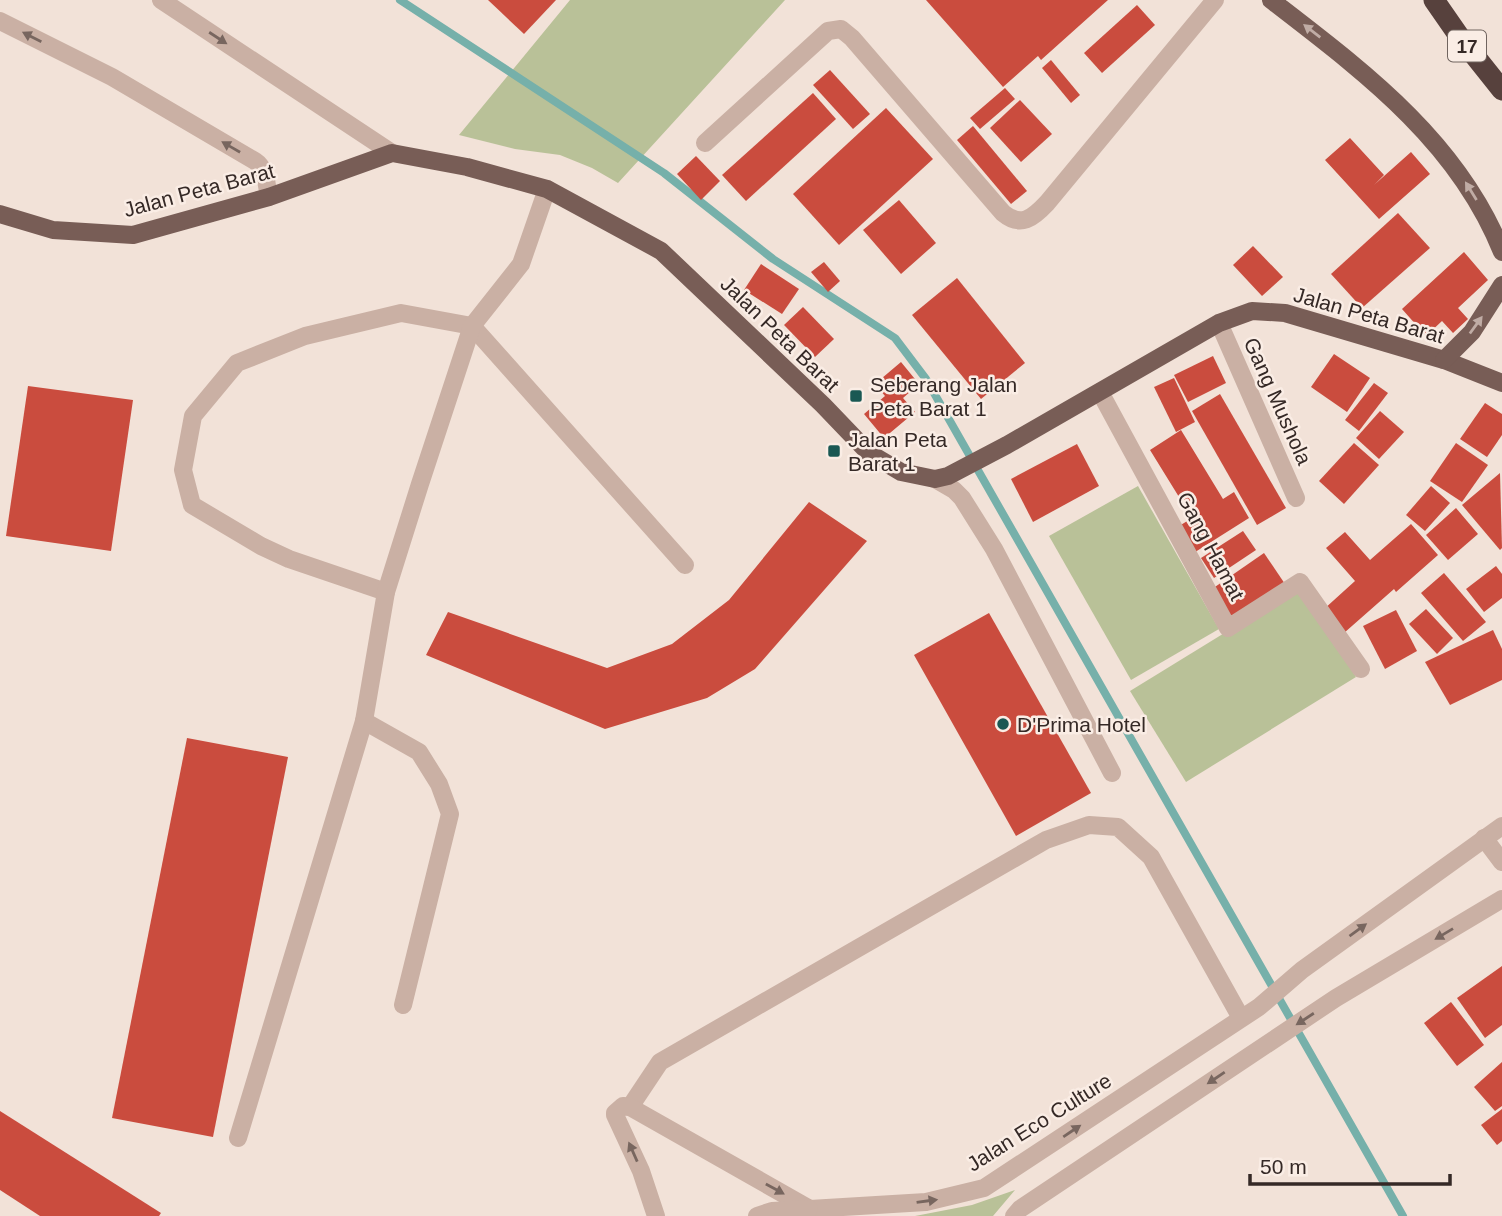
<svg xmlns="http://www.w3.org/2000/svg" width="1502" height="1216" viewBox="0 0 1502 1216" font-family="Arial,sans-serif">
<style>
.green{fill:#b9c198}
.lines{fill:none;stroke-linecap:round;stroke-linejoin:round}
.stream{stroke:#76b0aa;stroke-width:8}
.building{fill:#ca4c3e}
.minor{stroke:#cab0a4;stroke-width:18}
.major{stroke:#785d56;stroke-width:18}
.highway{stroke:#57413d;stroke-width:21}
.oneway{fill:#c0aca5}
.oneway2{fill:#78665f}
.poi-dot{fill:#1a5853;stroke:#faede5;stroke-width:2.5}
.labels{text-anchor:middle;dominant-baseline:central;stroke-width:5;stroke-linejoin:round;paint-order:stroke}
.shield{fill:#faede5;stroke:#70645f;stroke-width:2}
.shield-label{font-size:19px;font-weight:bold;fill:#352926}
.street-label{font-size:21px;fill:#352926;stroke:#faede5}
.poi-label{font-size:21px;fill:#352926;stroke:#faede5;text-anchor:start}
</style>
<rect width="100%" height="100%" fill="#f2e2d8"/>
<g class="green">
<path d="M570,0h215l-167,183 -26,-15 -32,-13 -45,-6 -56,-14z"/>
<path d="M1138,486l81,143 -88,51 -82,-144z"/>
<path d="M1301,586l55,91 -170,105 -56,-91z"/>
<path d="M1015,1190l-22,26h-78l57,-11z"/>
</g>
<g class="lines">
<path class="stream" d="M400,0l264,173 109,86 122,79 31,41 477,837"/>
</g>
<g class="building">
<path d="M488,0h68l-32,34z"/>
<path d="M926,0h182l-67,60 -3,-4 -35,31z"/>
<path d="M1137,5l18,20 -53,48 -18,-20z"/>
<path d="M1051,60l29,35 -9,8 -29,-35z"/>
<path d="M830,70l40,44 -17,15 -40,-44z"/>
<path d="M1005,88l10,11 -35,30 -10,-11z"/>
<path d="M813,93l23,26 -90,82 -24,-26z"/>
<path d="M1020,100l32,34 -31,28 -31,-34z"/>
<path d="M886,108l47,51 -94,86 -46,-51z"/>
<path d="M973,126l54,65 -16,13 -54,-64z"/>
<path d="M1350,138l34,37 -10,10 37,-33 19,22 -51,45 -54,-59z"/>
<path d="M696,156l24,25 -19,19 -24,-26z"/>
<path d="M899,200l37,43 -35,31 -38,-44z"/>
<path d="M1398,213l32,35 -68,60 -31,-34z"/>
<path d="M1253,246l30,31 -21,19 -29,-31z"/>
<path d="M1464,252l24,28 -30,28 10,11 -15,14 -11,-12 -16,15 -24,-27z"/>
<path d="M824,262l16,19 -12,11 -17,-20z"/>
<path d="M761,264l38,25 -17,25 -38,-24z"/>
<path d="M957,278l68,85 -44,36 -69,-84z"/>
<path d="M803,307l31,32 -19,18 -31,-32z"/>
<path d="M1334,354l36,24 -23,34 -36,-25z"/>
<path d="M1213,356l13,27 -38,19 -14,-27z"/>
<path d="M901,362l18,22 -16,14 12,14 -31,26 -20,-24 21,-18 -10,-12z"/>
<path d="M1174,378l21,44 -19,10 -22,-45z"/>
<path d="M1374,383l14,10 -29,38 -14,-11z"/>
<path d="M28,386l105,14 -22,151 -105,-15z"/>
<path d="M1220,394l66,114 -29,17 -65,-114z"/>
<path d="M1485,403l17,11v21l-15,22 -27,-18z"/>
<path d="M1380,411l24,21 -25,27 -23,-21z"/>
<path d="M1181,430l42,69 11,-7 15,26 -57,36 -16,-26 16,-10 -42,-68z"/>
<path d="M1354,443l25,22 -35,39 -25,-23z"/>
<path d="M1456,443l32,22 -26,37 -32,-21z"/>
<path d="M1077,444l22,42 -66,36 -22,-43z"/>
<path d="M1500,473l2,75 -2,2 -38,-45z"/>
<path d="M1431,486l19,17 -25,28 -19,-16z"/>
<path d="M809,502l58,39 -112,128 -48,29 -102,31 -179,-74 22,-43 159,56 65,-24 57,-44z"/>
<path d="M1456,508l22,26 -30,26 -22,-25z"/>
<path d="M1411,524l27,31 -42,37 -2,-3 -50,44 -21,-23 32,-29 -29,-33 19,-16 25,28z"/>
<path d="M1243,531l13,19 -42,28 -13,-20z"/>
<path d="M1264,553l23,34 -51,36 -24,-34z"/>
<path d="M1496,566l6,8v24l-18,14 -18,-23z"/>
<path d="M1444,573l42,49 -23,19 -42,-48z"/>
<path d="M1426,609l27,29 -16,16 -28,-30z"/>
<path d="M1396,610l21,41 -32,18 -22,-43z"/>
<path d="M989,613l102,180 -75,43 -102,-181z"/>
<path d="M1493,630l9,19v31l-52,25 -25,-43z"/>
<path d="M187,738l101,19 -75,380 -101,-19z"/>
<path d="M1502,966v59l-17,13 -28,-40z"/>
<path d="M1451,1002l33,43 -27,21 -33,-43z"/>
<path d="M1502,1062v44l-7,5 -21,-24z"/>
<path d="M1502,1109v32l-5,4 -16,-20z"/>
<path d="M0,1111l161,102 -2,3h-119l-40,-26z"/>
</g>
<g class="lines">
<g class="minor">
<path d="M161,0l231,153"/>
<path d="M0,21l112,56 143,84c12,8 11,23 14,36"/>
<path d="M705,143l123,-112 13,-2 11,9 151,175c18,15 30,5 44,-10l168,-203"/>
<path d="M1219,323l77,175"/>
<path d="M1100,392l128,236 72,-46 61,87"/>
<path d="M935,479l19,11 8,8 32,51 118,224"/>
<path d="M386,592l-97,-33 -28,-13 -69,-41 -9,-35 10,-54 44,-53 68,-27 96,-23 71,13 213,239"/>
<path d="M364,721l55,31 20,32 11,30 -47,191"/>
<path d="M1484,838l18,24"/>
<path d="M630,1107l30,-45 386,-222 43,-15 29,2 33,30 90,161"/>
<path d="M238,1138l126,-417 22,-129 34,-108 52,-158 49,-62 26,-75"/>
<path d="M656,1216l-15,-45 -26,-56v-2l8,-7 7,1 180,102 116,-7 58,-14 275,-181 43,-37 200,-144"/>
<path d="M757,1216l15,-5 37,-2"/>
<path d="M1014,1216l6,-7 316,-211 166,-99"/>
</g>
<g class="major">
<path d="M1271,0c92,71 187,141 231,252"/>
<path d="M0,214l53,16 80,5 136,-38 123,-44 75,14 80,22 114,62 162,154 46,48 32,19 34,7 13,-3 59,-31 212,-122 33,-12 33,2 159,47 58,23"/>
<path d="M1444,360l28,-28 30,-47"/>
</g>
<path class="highway" d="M1434,0l25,36 43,54"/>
</g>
<defs><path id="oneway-solid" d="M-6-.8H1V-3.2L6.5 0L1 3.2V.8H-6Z" transform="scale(1.75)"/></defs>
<g class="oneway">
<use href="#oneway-solid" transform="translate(1312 31) rotate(-142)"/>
<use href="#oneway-solid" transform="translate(1471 191) rotate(-122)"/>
<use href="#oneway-solid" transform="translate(1476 325) rotate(-54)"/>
</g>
<g class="oneway2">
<use href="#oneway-solid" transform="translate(32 37) rotate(-153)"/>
<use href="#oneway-solid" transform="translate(218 38) rotate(33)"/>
<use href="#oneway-solid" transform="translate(231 147) rotate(-150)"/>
<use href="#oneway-solid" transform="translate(1358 930) rotate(-36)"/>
<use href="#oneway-solid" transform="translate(1444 934) rotate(149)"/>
<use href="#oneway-solid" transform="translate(1305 1019) rotate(147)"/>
<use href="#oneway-solid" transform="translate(1216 1078) rotate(146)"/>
<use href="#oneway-solid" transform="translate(1072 1131) rotate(-34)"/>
<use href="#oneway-solid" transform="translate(633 1152) rotate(-114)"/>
<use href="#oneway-solid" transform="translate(775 1189) rotate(29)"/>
<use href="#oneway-solid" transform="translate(927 1201) rotate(-8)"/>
</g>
<g class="poi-dot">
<rect x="849" y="389" width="14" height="14" rx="3.5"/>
<rect x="827" y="444" width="14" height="14" rx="3.5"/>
<circle cx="1003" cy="724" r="7"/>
</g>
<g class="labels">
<rect class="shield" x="1448" y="30.5" width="38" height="31" rx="5"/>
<g class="shield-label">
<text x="1467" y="46">17</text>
</g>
<g class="street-label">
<text transform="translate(199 190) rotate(-15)">Jalan Peta Barat</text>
<text transform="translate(1369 315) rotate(16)">Jalan Peta Barat</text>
<text transform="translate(780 334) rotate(44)">Jalan Peta Barat</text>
<text transform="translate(1278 401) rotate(66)">Gang Mushola</text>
<text transform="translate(1211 546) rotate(62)">Gang Hamat</text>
<text transform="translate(1039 1122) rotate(-32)">Jalan Eco Culture</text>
</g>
<g class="poi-label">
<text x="870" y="384">Seberang Jalan<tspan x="870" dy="24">Peta Barat 1</tspan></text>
<text x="848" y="439">Jalan Peta<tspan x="848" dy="24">Barat 1</tspan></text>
<text x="1017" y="724">D'Prima Hotel</text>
</g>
</g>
<path d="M1250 1174v10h200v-10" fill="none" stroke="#352926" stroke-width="3.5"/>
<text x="1260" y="1174" font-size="21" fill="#352926" stroke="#faede5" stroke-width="5" paint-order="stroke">50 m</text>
</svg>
